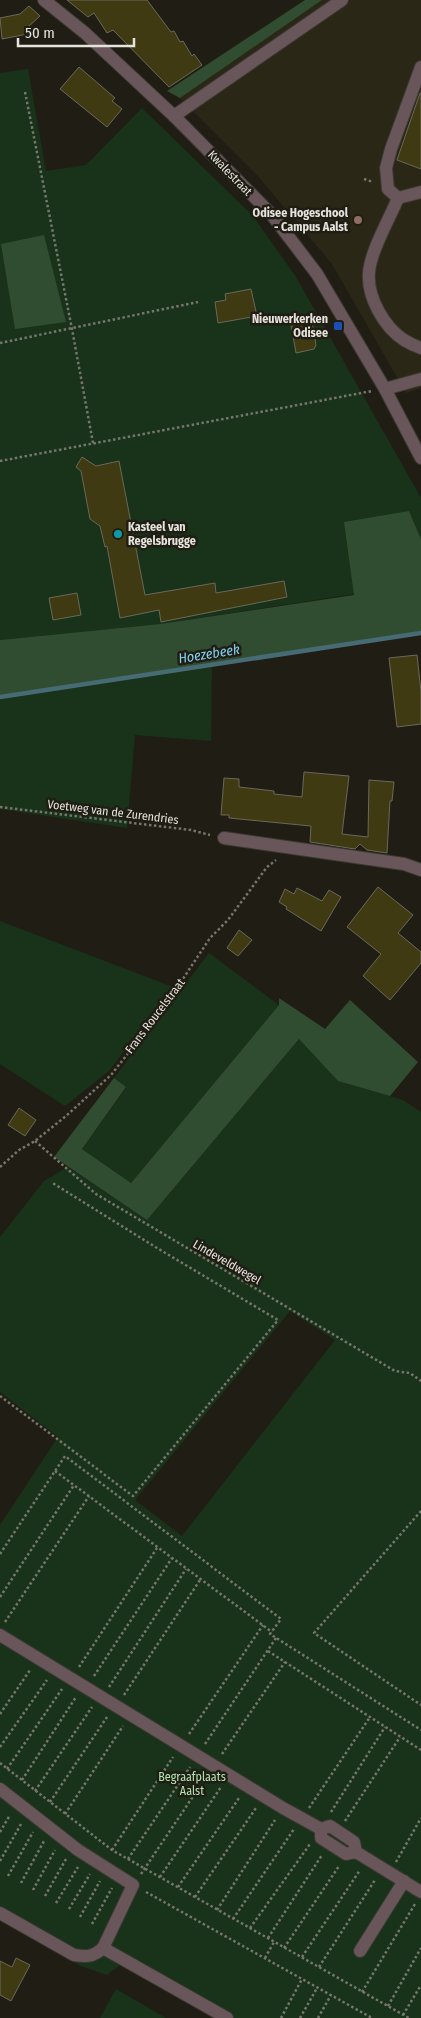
<svg xmlns="http://www.w3.org/2000/svg" width="421" height="2018" viewBox="0 0 421 2018" font-family="'Fira Sans Condensed',sans-serif">
<style>
.built{fill:#2a2716}
.green{fill:#19321a;fill-rule:evenodd}
.forest{fill:#314d31}
.lines{fill:none;stroke-linecap:round;stroke-linejoin:round}
.stream{stroke:#466b74;stroke-width:4.5}
.building{fill:#403a12;stroke:#6a685c}
.minor-casing{stroke:#3b3a30;stroke-width:14}
.path{stroke:#77766d;stroke-width:2.5;stroke-dasharray:2.5 2.5;stroke-linecap:butt}
.minor{stroke:#69565b;stroke-width:12}
.education-dot{fill:#8d6e63;stroke:#201e14;stroke-width:2}
.transit-dot{fill:#1a4fb4;stroke:#201e14;stroke-width:2}
.culture-dot{fill:#0f9aa8;stroke:#201e14;stroke-width:2}
.labels{text-anchor:middle;dominant-baseline:central;stroke-width:5;stroke-linejoin:round;paint-order:stroke}
.street-label{font-size:12px;fill:#e4e3dc;stroke:#201e14}
.poi-label{font-size:12px;font-weight:bold;fill:#e4e3dc;stroke:#201e14;text-anchor:end}
.park-label{font-size:12px;fill:#b1e5b1;stroke:#201e14}
.water-label{font-size:14px;font-style:italic;fill:#83d2f0;stroke:#201e14}
</style>
<rect width="100%" height="100%" fill="#201e14"/>
<path class="built" d="M322,0h99v388l-15,5 -74,-129 -75,-89 -77,-77z"/>
<g class="green">
<path d="M28,69l18,102 40,-6 56,-57 111,108 43,61 125,221v41l-12,-28 -55,83 -194,30 -160,16v-567z"/>
<path d="M212,665l-1,76 -76,-6 -8,93 -127,-19v-112z"/>
<path d="M0,921l173,66 -64,84 -44,35 -65,-42z"/>
<path d="M209,953l70,52 -148,178 -49,-34 44,-61 -12,-10z"/>
<path d="M299,1039l39,42 65,19 18,12v906h-202l-96,-55 -16,12 -26,-9 -81,-46v-395l58,-88 -58,-45v-155l44,-56 24,-14 79,53zM290,1311l45,29 -153,196 -47,-36z"/>
<path d="M116,1989l50,29h-66z"/>
</g>
<g class="forest">
<path d="M305,0h17l-142,98 -13,-7z"/>
<path d="M44,235l22,87 -51,7 -14,-85z"/>
<path d="M409,511l12,28v94l-421,64v-57l160,-16 194,-29 -10,-73z"/>
<path d="M279,998l46,31 25,-29 68,62 -28,34 -52,-15 -39,-42 -152,181 -93,-63 60,-79 12,9 -44,62 49,34 148,-178z"/>
</g>
<g class="lines">
<path class="stream" d="M0,697l421,-64"/>
</g>
<g class="building">
<path d="M67,0h80l24,32 3,-1 6,11 3,-1 9,15 2,-2 8,11 -33,22 -56,-57 -6,3 -13,-20 -6,4z"/>
<path d="M29,6l11,10 -13,12 1,6 -26,5 -2,-21 20,-4z"/>
<path d="M79,67l36,31 -3,3 10,8 -15,18 -47,-38z"/>
<path d="M420,93h1v76l-24,-9z"/>
<path d="M251,289l6,27 -39,7 -3,-21 11,-2 -1,-6z"/>
<path d="M312,321l4,24 -2,4 -18,4 -5,-28z"/>
<path d="M82,457l14,9 23,-5 26,134 70,-12 1,10 68,-12 3,16 -126,25 -2,-12 -39,8 -13,-72 -2,1 -5,-21 -10,-7 -9,-48 -5,-4z"/>
<path d="M77,593l4,22 -28,5 -4,-22z"/>
<path d="M417,655l4,37v32l-24,3 -8,-69z"/>
<path d="M304,772l45,4 -7,58 26,3 1,-57 25,2 -2,19h-2l-3,52 -20,-3 -7,-6 -5,5 -45,-7 1,-16 -82,-8v-3h-8l3,-37 15,1v8l35,4v3l28,3z"/>
<path d="M378,887l35,28 -15,18 23,19v11l-31,37 -27,-24 18,-22 -34,-27z"/>
<path d="M297,888l25,13 7,-11 12,7 -20,34 -35,-22 1,-2 -8,-5 6,-13 9,5z"/>
<path d="M239,930l13,10 -14,16 -11,-8z"/>
<path d="M19,1108l17,12 -11,16 -17,-11z"/>
<path d="M16,1958l14,7 -19,36 -11,-6v-34l12,6z"/>
</g>
<g class="lines">
<defs>
<g id="minor">
<path d="M44,0l41,33 89,83 98,99 45,59 68,115 36,69"/>
<path d="M174,116l168,-116"/>
<path d="M421,192l-23,6c-8,20 -28,54 -29,75 -2,24 15,54 35,67 5,3 11,6 17,8"/>
<path d="M398,198l-10,-9 -2,-21 5,-19 30,-82"/>
<path d="M385,389l36,-10"/>
<path d="M224,838l180,26 17,6"/>
<path d="M0,1635l283,173 38,21 9,-3 24,16 2,10 -10,2 -25,-16v-9"/>
<path d="M0,1789l78,61 55,35 -30,63 124,70"/>
<path d="M356,1852l65,40"/>
<path d="M0,1913l74,42c13,2 19,2 29,-7"/>
<path d="M360,1951l44,-70"/>
</g>
</defs>
<use href="#minor" class="minor-casing"/>
<g class="path">
<path d="M25,92l47,237 21,114"/>
<path d="M364,179l9,3"/>
<path d="M0,343l198,-41"/>
<path d="M0,461l372,-70"/>
<path d="M0,807l191,23 19,5"/>
<path d="M35,1141l61,53 299,177 15,2 11,8"/>
<path d="M0,1167l19,-17 16,-9 31,-25 45,-41 52,-66 47,-71 18,-18 39,-53 9,-7"/>
<path d="M0,1396l133,100 145,-176 -121,-72 -106,-66"/>
<path d="M55,1471l217,161"/>
<path d="M421,1511l-107,122 107,72"/>
<path d="M0,1554l65,-98 216,163 -11,15 151,96"/>
<path d="M0,1597l74,-112"/>
<path d="M5,1622l84,-126"/>
<path d="M268,1651l153,99"/>
<path d="M79,1667l78,-119"/>
<path d="M94,1676l78,-118"/>
<path d="M109,1687l77,-118"/>
<path d="M124,1695l76,-115"/>
<path d="M0,1714l30,-44"/>
<path d="M189,1734l74,-109"/>
<path d="M205,1744l71,-106"/>
<path d="M0,1747l47,-67"/>
<path d="M222,1754l63,-92"/>
<path d="M0,1763l112,87 297,168"/>
<path d="M7,1769l55,-80"/>
<path d="M22,1780l54,-83"/>
<path d="M35,1791l57,-84"/>
<path d="M50,1802l57,-85"/>
<path d="M309,1808l61,-91"/>
<path d="M331,1812l54,-85"/>
<path d="M65,1814l58,-88"/>
<path d="M345,1821l55,-84"/>
<path d="M0,1832l10,-17"/>
<path d="M112,1850l61,-93"/>
<path d="M128,1859l62,-92"/>
<path d="M0,1861l21,-37"/>
<path d="M396,1862l25,-44"/>
<path d="M141,1874l65,-97"/>
<path d="M8,1876l25,-44"/>
<path d="M160,1877l61,-90"/>
<path d="M21,1883l23,-42"/>
<path d="M178,1887l61,-89"/>
<path d="M33,1890l22,-40"/>
<path d="M146,1892l226,126"/>
<path d="M45,1896l21,-37"/>
<path d="M195,1897l61,-89"/>
<path d="M56,1903l22,-36"/>
<path d="M69,1909l21,-35"/>
<path d="M217,1910l58,-90"/>
<path d="M80,1917l20,-36"/>
<path d="M233,1919l61,-90"/>
<path d="M92,1924l20,-36"/>
<path d="M250,1928l60,-84"/>
<path d="M268,1938l54,-83"/>
<path d="M284,1948l55,-82"/>
<path d="M302,1957l58,-87"/>
<path d="M265,1958l9,-16"/>
<path d="M319,1967l56,-87"/>
<path d="M362,1992l53,-88"/>
<path d="M388,2006l33,-58"/>
<path d="M403,2015l18,-30"/>
<path d="M281,2018l21,-39"/>
<path d="M300,2018l17,-30"/>
<path d="M318,2018l13,-23"/>
</g>
<use href="#minor" class="minor"/>
</g>
<circle class="education-dot" cx="358" cy="220" r="5"/>
<rect class="transit-dot" x="333" y="321" width="10" height="10" rx="2.5"/>
<circle class="culture-dot" cx="118" cy="534" r="5"/>
<g class="labels">
<g class="street-label">
<text transform="translate(230 173) rotate(46)">Kwalestraat</text>
<text transform="translate(113 812) rotate(7)">Voetweg van de Zurendries</text>
<text transform="translate(155 1016) rotate(-53)">Frans Roucelstraat</text>
<text transform="translate(227 1262) rotate(30)">Lindeveldwegel</text>
</g>
<g class="poi-label">
<text x="348" y="213">Odisee Hogeschool<tspan x="348" dy="14">- Campus Aalst</tspan></text>
<text x="328" y="319">Nieuwerkerken<tspan x="328" dy="14">Odisee</tspan></text>
<text x="128" y="527" text-anchor="start">Kasteel van<tspan x="128" dy="14">Regelsbrugge</tspan></text>
</g>
<g class="park-label">
<text x="192" y="1777">Begraafplaats<tspan x="192" dy="14">Aalst</tspan></text>
</g>
<g class="water-label">
<text transform="translate(209 654) rotate(-9)">Hoezebeek</text>
</g>
</g>
<path d="M18 38v8h116v-8" fill="none" stroke="#e4e3dc" stroke-width="2.5"/>
<text x="25" y="38" font-size="15" fill="#e4e3dc" stroke="#201e14" stroke-width="4" paint-order="stroke">50 m</text>
</svg>
